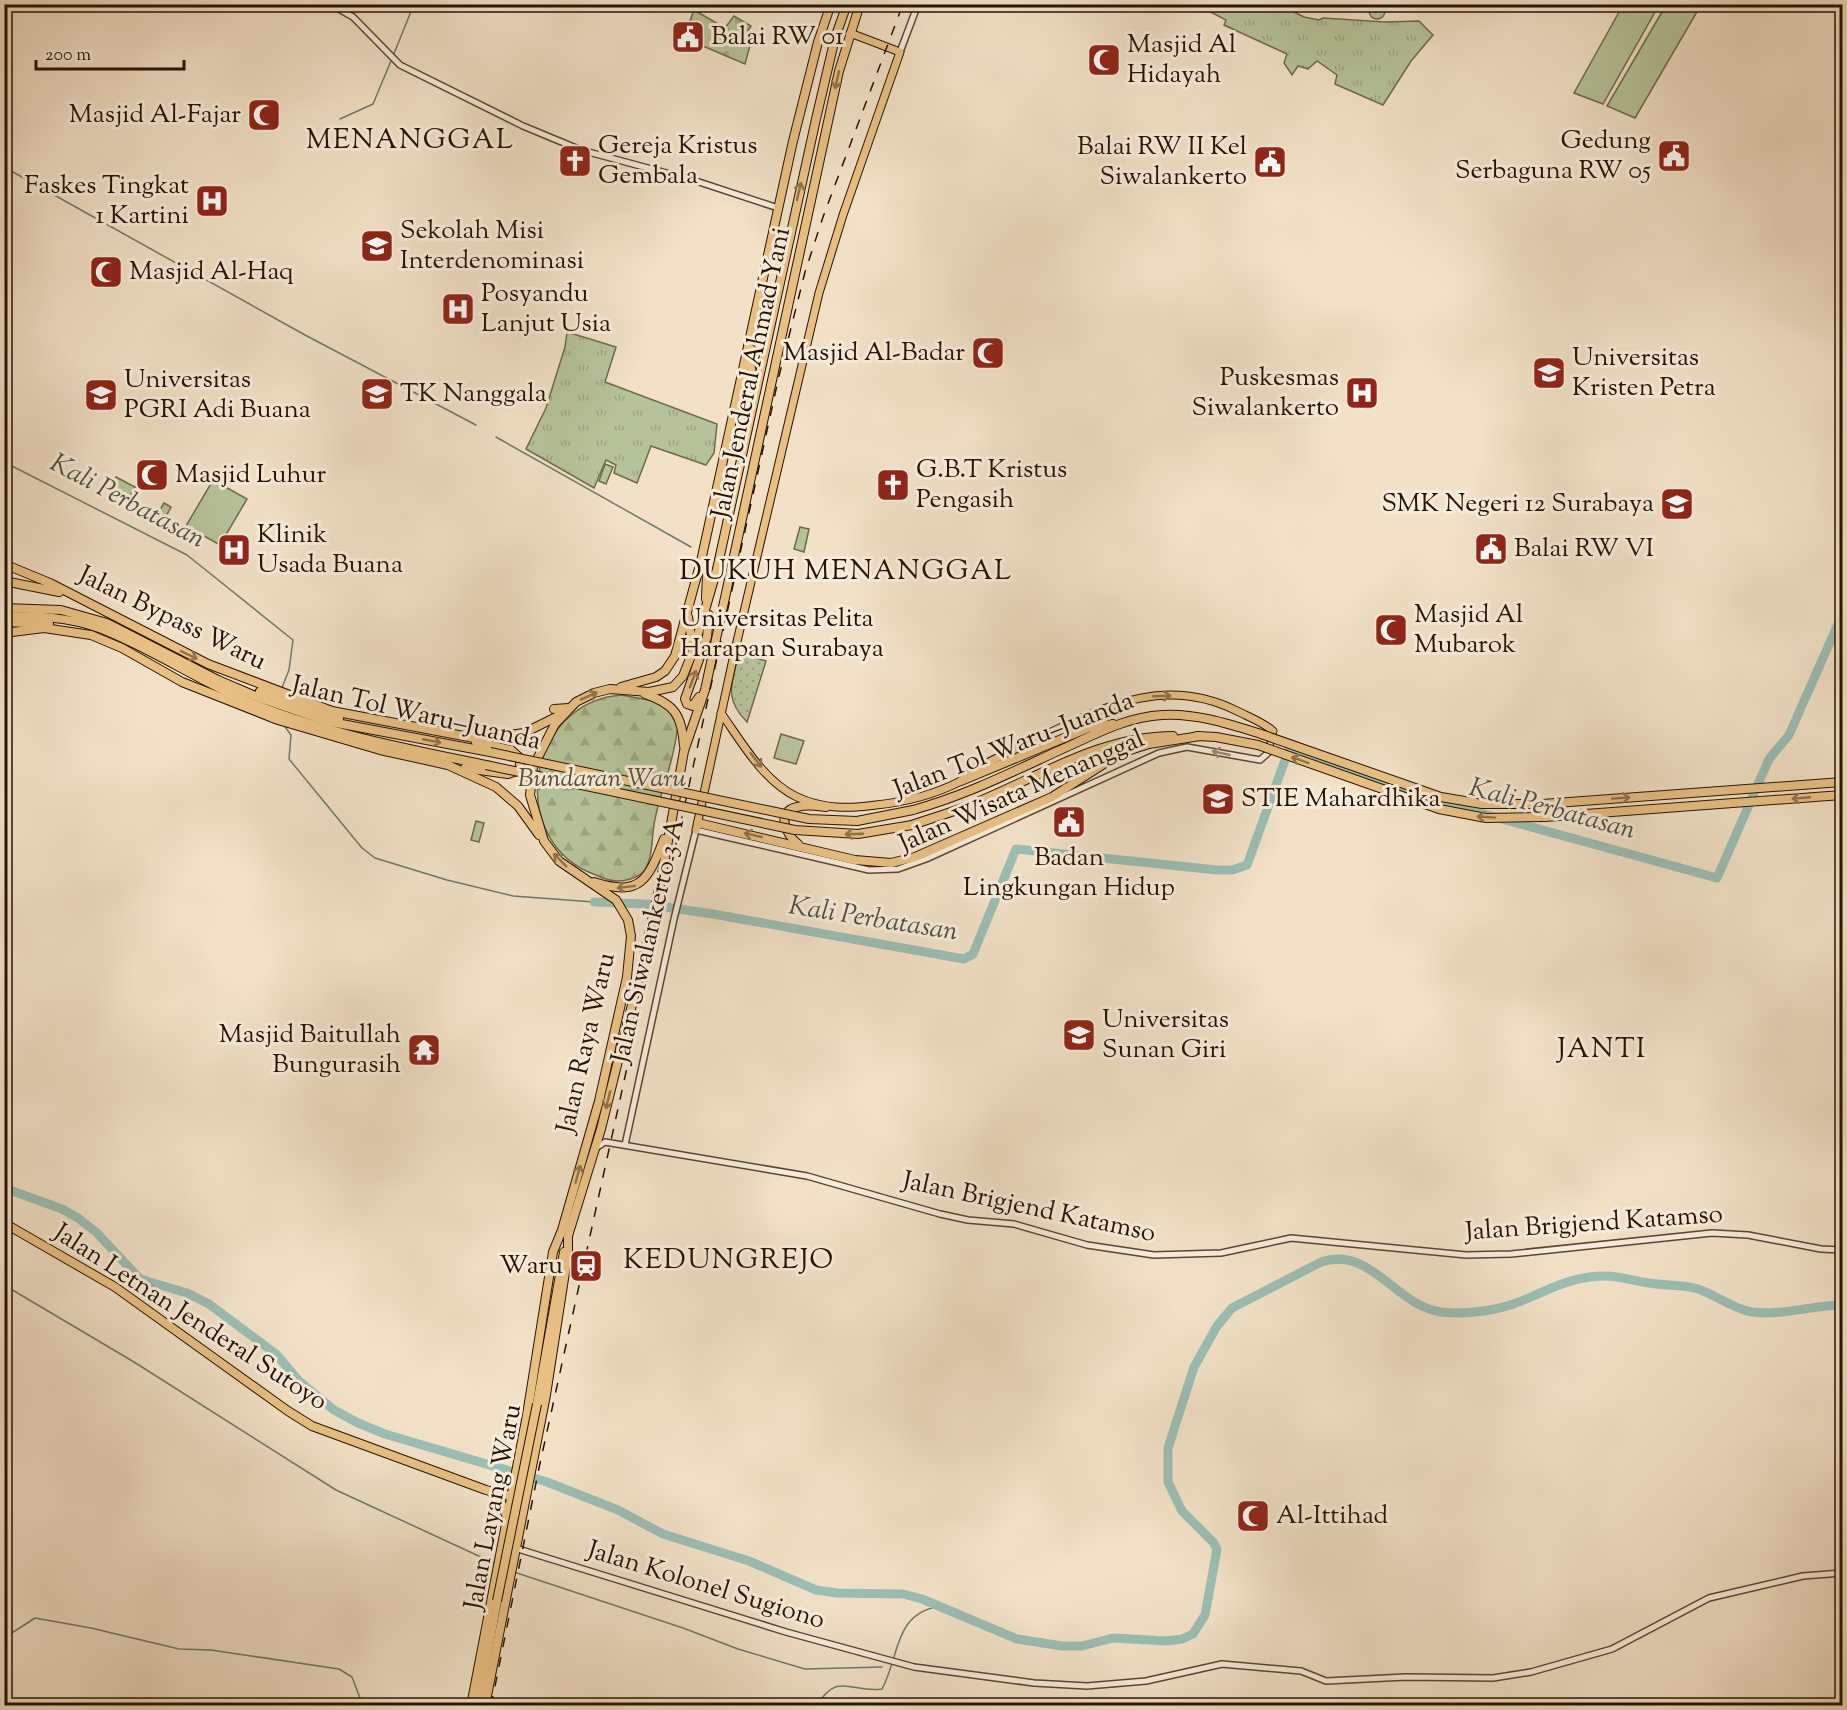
<svg xmlns="http://www.w3.org/2000/svg" width="1847" height="1710" viewBox="0 0 1847 1710" font-family="'Sorts Mill Goudy',serif">
<style>
.grass{fill:url(#grass-tufts);stroke:#6e6a4d;stroke-width:1.5}
.forest{fill:url(#forest-firs);stroke:#6e6a4d;stroke-width:1.5}
.cemetery{fill:url(#cemetery-stones);stroke:#6e6a4d;stroke-width:1.5}
.park{fill:#b6c399;stroke:#6e6a4d;stroke-width:1.5}
.garden{fill:url(#garden-dots);stroke:#6e6a4d;stroke-width:1.5}
.lines{fill:none;stroke-linecap:round;stroke-linejoin:round}
.stream{stroke:#6d796c;stroke-width:1.5}
.river{stroke:#9bbeb4;stroke-width:9}
.minor-casing{stroke:#5a4632;stroke-width:8}
.major-casing{stroke:#271201;stroke-width:9}
.highway-casing{stroke:#271201;stroke-width:10}
.minor{stroke:#f7ecdb;stroke-width:5}
.major{stroke:#e9c084;stroke-width:7}
.highway{stroke:#e9c084;stroke-width:8}
.rail{stroke:#271201;stroke-width:1.5;stroke-dasharray:10 10;stroke-linecap:butt}
.highway-bridge-casing{stroke:#271201;stroke-width:10;stroke-linecap:butt}
.highway-bridge{stroke:#e9c084;stroke-width:8}
.oneway{stroke:#927249}
.oneway2{stroke:#998a79}
.labels{text-anchor:middle;dominant-baseline:central;stroke-width:6;stroke-linejoin:round;paint-order:stroke}
.poi-label{font-size:26px;fill:#271201;stroke:#f7ecdb;text-anchor:start}
.street-label{font-size:26px;fill:#271201;stroke:#f7ecdb}
.park-label{font-size:26px;font-style:italic;fill:#595036;stroke:#f7ecdb}
.water-label{font-size:27px;font-style:italic;fill:#504e40;stroke:#f7ecdb}
.quarter-label{font-size:28px;letter-spacing:1.5px;fill:#271201;stroke:#f7ecdb}
</style>
<defs>
<pattern id="grass-tufts" width="24" height="20" patternUnits="userSpaceOnUse" patternTransform="scale(1.5)"><rect width="24" height="20" fill="#b6c399"/><path d="M3 7l-1-3M5 7V3M7 7l1-3M15 17l-1-3M17 17v-4M19 17l1-3" fill="none" stroke="#9ca682"/></pattern>
<pattern id="forest-firs" width="22" height="20" patternUnits="userSpaceOnUse" patternTransform="scale(1.5)"><rect width="22" height="20" fill="#b6c399"/><path d="M5 1l3.5 6h-7zM16 11l3.5 6h-7z" fill="#9ca682"/></pattern>
<pattern id="cemetery-stones" width="16" height="16" patternUnits="userSpaceOnUse" patternTransform="scale(1.5)"><rect width="16" height="16" fill="#b6c399"/><path d="M2 7V4a2 2 0 0 1 4 0v3zM10 15v-3a2 2 0 0 1 4 0v3z" fill="#9ca682"/></pattern>
<pattern id="garden-dots" width="8" height="8" patternUnits="userSpaceOnUse" patternTransform="scale(1.5)"><rect width="8" height="8" fill="#b6c399"/><path d="M2 2h.1M6 6h.1" fill="none" stroke="#9ca682" stroke-width="1.8" stroke-linecap="round"/></pattern>
</defs>
<rect width="100%" height="100%" fill="#f2e1c7"/>
<filter id="stains"><feTurbulence type="fractalNoise" baseFrequency=".00333" numOctaves="4"/><feColorMatrix values="0 0 0 0 .2 0 0 0 0 .09 0 0 0 0 .02 0 0 0 .5 -.17"/></filter>
<radialGradient id="worn" r=".72"><stop offset=".6" stop-color="#630" stop-opacity="0"/><stop offset="1" stop-color="#630" stop-opacity=".3"/></radialGradient>
<g class="grass">
<path d="M1208,5h72l24,12 15,3 4,-2 62,4 34,-1 14,14 -22,26 -28,44 -48,-21 2,-9 -20,-14 -9,8 -10,-3 -6,9 -8,-12 3,-9 -63,-29 2,-5 -21,-11z"/>
<path d="M567,332l49,15 -11,35 112,42 -3,29 -8,12 -55,-19 -14,37 -23,-10 2,-8 -10,-5 -12,28 -68,-39 20,-41 19,-61z"/>
</g>
<path class="forest" d="M622,695c16,4 40,4 50,18 4,5 6,12 5,18 -3,30 -16,59 -22,88 -4,17 -1,40 -12,53 -6,6 -17,9 -25,9 -8,0 -16,-3 -22,-6 -91,-32 -71,-173 26,-180z"/>
<path class="cemetery" d="M694,10l31,18 9,-12 17,10 -5,8 6,4 -7,26 -54,-23 2,-6 -7,-4z"/>
<g class="park">
<circle cx="1377" cy="11" r="8"/>
<path d="M1623,5h36l-56,99 -29,-11z"/>
<path d="M1666,5h35l-66,113 -28,-12z"/>
<path d="M605,464l8,3 -7,17 -7,-3z"/>
<path d="M116,477l19,10 -6,11 -19,-10z"/>
<path d="M213,480l34,19 -27,46 -34,-19z"/>
<path d="M164,503l7,4 -8,15 -8,-4z"/>
<path d="M800,527l9,2 -5,23 -10,-3z"/>
<path d="M781,734l23,7 -8,23 -22,-6z"/>
<path d="M476,821l8,2 -5,19 -8,-2z"/>
</g>
<path class="garden" d="M739,653l27,8 -19,61c-24,-24 -15,-39 -8,-69z"/>
<g class="lines">
<g class="stream">
<path d="M393,56l21,-52"/>
<path d="M340,119l33,-15 18,-43"/>
<path d="M4,167l301,168 171,90"/>
<path d="M496,437l195,110"/>
<path d="M4,462l183,93 106,85 -4,30 -8,20"/>
<path d="M715,560l29,-129"/>
<path d="M283,724l8,11 -2,24 73,89 13,10 72,22 66,16 81,6"/>
<path d="M4,1285l130,77 202,128 160,74"/>
<path d="M514,1572l169,56 55,21 67,20 77,-2"/>
<path d="M4,1638l31,-20 56,10 88,21 32,1 128,19 13,8 11,29"/>
<path d="M817,1706c20,-36 36,-12 65,-17 18,-33 11,-75 58,-83"/>
</g>
<g class="river">
<path d="M594,902l51,2 68,10 251,45 9,-5 43,-105 201,21h15l15,-5 42,-116 93,35 62,19 273,75 52,-119 20,-24 53,-120"/>
<path d="M4,1188l58,21 16,9 18,14 44,47 47,14 22,11 67,50 23,27 35,29 24,13 27,11 162,48 71,28 45,24 86,27 67,29 21,3 66,1 19,5 95,40 45,7h20l31,-8 53,3 16,-2 11,-5 12,-19 12,-66 -4,-7 -31,-31 -14,-29v-34l26,-81 23,-41 15,-18 89,-46c50,-17 75,45 121,50 27,3 59,-2 84,-13 28,-12 51,-24 82,-23 14,1 27,5 41,7 17,3 32,1 49,6 18,6 35,20 54,23 30,4 61,-7 90,-7"/>
</g>
<defs>
<g id="minor">
<path d="M330,4l23,13 47,48 123,61 58,24 115,31 82,27"/>
<path d="M900,52l18,-48"/>
<path d="M625,1145l49,-226 22,-89 173,40 29,-1 28,-10 233,-106 28,-6 73,13 8,-7 4,-17"/>
<path d="M596,1148l9,-6 202,34 133,38 28,6 46,4 73,21 67,10 67,-2 70,-15 175,17 45,-1 201,-21 36,2 73,14 21,1"/>
<path d="M515,1548l271,84 128,35 120,16 53,3 59,-5 76,-17 79,7 25,10 80,-4 87,1 38,-6 81,-23 97,-51 94,-22 39,-3"/>
</g>
<g id="major">
<path d="M721,713c20,28 42,68 76,84 26,12 51,12 79,8 29,-3 57,-10 83,-23 7,-4 12,-10 19,-14 22,-13 46,-22 69,-34 65,-31 121,-57 190,-23 12,6 26,11 36,20"/>
<path d="M696,830l39,-180 84,-357 24,-78 57,-163 -50,-19"/>
</g>
<g id="highway">
<path d="M751,349l-2,9 6,30"/>
<path d="M701,561l6,12 -1,26"/>
<path d="M4,564l46,19 158,81 124,47 147,28 45,-6 36,-18"/>
<path d="M4,581l55,11"/>
<path d="M4,608l57,2 46,13 111,57 42,18 66,23 164,31"/>
<path d="M4,616c33,0 64,1 95,12 53,20 101,54 155,76 74,30 155,45 232,61"/>
<path d="M688,617l5,33"/>
<path d="M4,622l45,2"/>
<path d="M4,633l40,-5 47,7 31,13 60,34 96,38 102,30 68,15 48,22 22,19 21,29"/>
<path d="M621,687l35,-10 9,-6 10,-15 26,-95 92,-420 25,-99 13,-38"/>
<path d="M260,691l79,28"/>
<path d="M645,694c30,10 37,22 39,52"/>
<path d="M699,697l-6,9 -6,-2 -2,-5 22,-62 2,-22"/>
<path d="M554,709l15,-1"/>
<path d="M1197,736l19,1 42,8"/>
<path d="M465,768l43,6 11,-4 2,-11 -10,-9 -35,-8"/>
<path d="M961,781l127,-53 25,-4"/>
<path d="M1542,804l300,-22"/>
<path d="M913,810c51,-14 97,-37 145,-59 34,-15 67,-34 104,-36 34,-2 67,9 99,19"/>
<path d="M1545,817l297,-22"/>
<path d="M698,823l157,37 36,3 24,-6 137,-60 69,-44 28,-9 51,-8"/>
<path d="M912,825c17,-6 35,-11 53,-18 68,-26 132,-71 208,-71"/>
<path d="M798,844c-12,-9 -23,-32 -1,-37 10,-3 20,-1 29,0"/>
<path d="M594,882c47,15 54,-2 70,-43"/>
<path d="M4,1223l111,64 173,124 24,15 174,64 29,7"/>
<path d="M537,1404l27,-152"/>
<path d="M492,1493l8,7 6,15"/>
<path d="M471,1706l56,-291 26,-163 9,-22 37,-129 28,-124 4,-41 -3,-16 -12,-20 -57,-39 -15,-20 -14,-46 3,-28 22,-43 21,-22 18,-9 16,-4 39,3 24,-5 10,-11 10,-25 24,-82 99,-450 19,-81 12,-34"/>
<path d="M478,1706l19,-105"/>
<path d="M485,1706l61,-311 22,-142v-17l33,-107 40,-160 20,-89 23,-129 21,-61 134,-619 21,-67"/>
</g>
</defs>
<use href="#minor" class="minor-casing"/>
<use href="#major" class="major-casing"/>
<use href="#highway" class="highway-casing"/>
<use href="#minor" class="minor"/>
<use href="#major" class="major"/>
<use href="#highway" class="highway"/>
<path class="rail" d="M491,1706l48,-238 240,-1092 26,-104 18,-55 80,-213"/>
<defs>
<g id="highway-bridge">
<path d="M1261,734l180,63 41,7h60"/>
<path d="M1258,745l181,64 47,9 59,-1"/>
<path d="M490,752l319,67 48,2 56,-11"/>
<path d="M486,765l309,65 63,4 54,-9"/>
<path d="M497,1601l40,-197"/>
</g>
</defs>
<use href="#highway-bridge" class="highway-bridge-casing"/>
<use href="#highway-bridge" class="highway-bridge"/>
</g>
<defs><path id="oneway-shaft" d="M-6 0H5M1.5-3L5.5 0L1.5 3" fill="none" stroke-width="1.6" stroke-linecap="round" stroke-linejoin="round" transform="scale(1.5)"/></defs>
<g class="oneway">
<use href="#oneway-shaft" transform="translate(837 80) rotate(103)"/>
<use href="#oneway-shaft" transform="translate(799 191) rotate(-77)"/>
<use href="#oneway-shaft" transform="translate(189 655) rotate(26)"/>
<use href="#oneway-shaft" transform="translate(693 679) rotate(-69)"/>
<use href="#oneway-shaft" transform="translate(589 696) rotate(-24)"/>
<use href="#oneway-shaft" transform="translate(1162 696) rotate(-2)"/>
<use href="#oneway-shaft" transform="translate(432 741) rotate(11)"/>
<use href="#oneway-shaft" transform="translate(756 760) rotate(52)"/>
<use href="#oneway-shaft" transform="translate(1300 760) rotate(-160)"/>
<use href="#oneway-shaft" transform="translate(1621 798) rotate(-4)"/>
<use href="#oneway-shaft" transform="translate(1801 798) rotate(175)"/>
<use href="#oneway-shaft" transform="translate(1486 817) rotate(-176)"/>
<use href="#oneway-shaft" transform="translate(854 834) rotate(178)"/>
<use href="#oneway-shaft" transform="translate(753 835) rotate(-167)"/>
<use href="#oneway-shaft" transform="translate(560 860) rotate(-135)"/>
<use href="#oneway-shaft" transform="translate(626 887) rotate(173)"/>
<use href="#oneway-shaft" transform="translate(608 1100) rotate(104)"/>
<use href="#oneway-shaft" transform="translate(578 1174) rotate(-74)"/>
</g>
<use class="oneway2" href="#oneway-shaft" transform="translate(1221 753) rotate(-167)"/>
<defs>
<symbol id="civic-square" viewBox="-11 -11 22 22"><rect x="-9" y="-9" width="18" height="18" rx="4" fill="#8f2418" stroke="#f7ecdb"/><path d="M-.6-6.5H3V-4.5H.6V-3L4-1V1h2V6H-6V1h2V-1L-.6-3ZM-1.2 2.5V6h2.4V2.5Z" fill="#fff"/></symbol>
<symbol id="mosque-square" viewBox="-11 -11 22 22"><rect x="-9" y="-9" width="18" height="18" rx="4" fill="#8f2418" stroke="#f7ecdb"/><path d="M3.5-4.9A6 6 0 1 0 3.5 4.9A5 5 0 1 1 3.5-4.9Z" fill="#fff"/></symbol>
<symbol id="church-square" viewBox="-11 -11 22 22"><rect x="-9" y="-9" width="18" height="18" rx="4" fill="#8f2418" stroke="#f7ecdb"/><path d="M-1.2-6h2.4v3.5h3.3v2.4h-3.3V6h-2.4V-.1h-3.3v-2.4h3.3Z" fill="#fff"/></symbol>
<symbol id="hospital-square" viewBox="-11 -11 22 22"><rect x="-9" y="-9" width="18" height="18" rx="4" fill="#8f2418" stroke="#f7ecdb"/><path d="M-5-5h3v3.5h4V-5h3V5h-3V1.5h-4V5h-3Z" fill="#fff"/></symbol>
<symbol id="university-square" viewBox="-11 -11 22 22"><rect x="-9" y="-9" width="18" height="18" rx="4" fill="#8f2418" stroke="#f7ecdb"/><path d="M0-5L7-2L0 1L-7-2ZM-4 1L0 2.5L4 1V4Q0 6-4 4Z" fill="#fff"/></symbol>
<symbol id="school-square" viewBox="-11 -11 22 22"><rect x="-9" y="-9" width="18" height="18" rx="4" fill="#8f2418" stroke="#f7ecdb"/><path d="M0-5L7-2L0 1L-7-2ZM-4 1L0 2.5L4 1V4Q0 6-4 4Z" fill="#fff"/></symbol>
<symbol id="temple-square" viewBox="-11 -11 22 22"><rect x="-9" y="-9" width="18" height="18" rx="4" fill="#8f2418" stroke="#f7ecdb"/><path d="M0-6L5-2H3V0L6.5 2.5H4V6H1.5V3h-3V6H-4V2.5H-6.5L-3 0V-2H-5Z" fill="#fff"/></symbol>
<symbol id="station-square" viewBox="-11 -11 22 22"><rect x="-9" y="-9" width="18" height="18" rx="4" fill="#8f2418" stroke="#f7ecdb"/><path d="M-3-6H3Q5-6 5-4V2Q5 4 3 4L4.5 6H3L1.5 4h-3L-3 6H-4.5L-3 4Q-5 4-5 2V-4Q-5-6-3-6ZM-3.5-4v3h7v-3ZM-3.5 1v1.5H-2V1ZM2 1v1.5H3.5V1Z" fill="#fff"/></symbol>
</defs>
<g fill-rule="evenodd">
<use href="#civic-square" x="669" y="18" width="38" height="38"/>
<use href="#mosque-square" x="1085" y="41" width="38" height="38"/>
<use href="#mosque-square" x="245" y="96" width="38" height="38"/>
<use href="#civic-square" x="1655" y="137" width="38" height="38"/>
<use href="#church-square" x="556" y="142" width="38" height="38"/>
<use href="#civic-square" x="1251" y="143" width="38" height="38"/>
<use href="#hospital-square" x="193" y="182" width="38" height="38"/>
<use href="#university-square" x="358" y="227" width="38" height="38"/>
<use href="#mosque-square" x="87" y="253" width="38" height="38"/>
<use href="#hospital-square" x="439" y="290" width="38" height="38"/>
<use href="#mosque-square" x="969" y="334" width="38" height="38"/>
<use href="#university-square" x="1530" y="354" width="38" height="38"/>
<use href="#hospital-square" x="1343" y="374" width="38" height="38"/>
<use href="#school-square" x="358" y="375" width="38" height="38"/>
<use href="#university-square" x="82" y="376" width="38" height="38"/>
<use href="#mosque-square" x="133" y="456" width="38" height="38"/>
<use href="#church-square" x="874" y="466" width="38" height="38"/>
<use href="#school-square" x="1658" y="485" width="38" height="38"/>
<use href="#civic-square" x="1472" y="530" width="38" height="38"/>
<use href="#hospital-square" x="215" y="531" width="38" height="38"/>
<use href="#mosque-square" x="1372" y="611" width="38" height="38"/>
<use href="#university-square" x="638" y="615" width="38" height="38"/>
<use href="#university-square" x="1199" y="780" width="38" height="38"/>
<use href="#civic-square" x="1050" y="803" width="38" height="38"/>
<use href="#university-square" x="1060" y="1016" width="38" height="38"/>
<use href="#temple-square" x="405" y="1031" width="38" height="38"/>
<use href="#station-square" x="567" y="1247" width="38" height="38"/>
<use href="#mosque-square" x="1234" y="1497" width="38" height="38"/>
</g>
<g class="labels">
<g class="poi-label">
<text x="711" y="37">Balai RW 01</text>
<text x="1127" y="45">Masjid Al<tspan x="1127" dy="30">Hidayah</tspan></text>
<text x="241" y="115" text-anchor="end">Masjid Al-Fajar</text>
<text x="1651" y="141" text-anchor="end">Gedung<tspan x="1651" dy="30">Serbaguna RW 05</tspan></text>
<text x="598" y="146">Gereja Kristus<tspan x="598" dy="30">Gembala</tspan></text>
<text x="1247" y="147" text-anchor="end">Balai RW II Kel<tspan x="1247" dy="30">Siwalankerto</tspan></text>
<text x="189" y="186" text-anchor="end">Faskes Tingkat<tspan x="189" dy="30">1 Kartini</tspan></text>
<text x="400" y="231">Sekolah Misi<tspan x="400" dy="30">Interdenominasi</tspan></text>
<text x="129" y="272">Masjid Al-Haq</text>
<text x="481" y="294">Posyandu<tspan x="481" dy="30">Lanjut Usia</tspan></text>
<text x="965" y="353" text-anchor="end">Masjid Al-Badar</text>
<text x="1572" y="358">Universitas<tspan x="1572" dy="30">Kristen Petra</tspan></text>
<text x="1339" y="378" text-anchor="end">Puskesmas<tspan x="1339" dy="30">Siwalankerto</tspan></text>
<text x="124" y="380">Universitas<tspan x="124" dy="30">PGRI Adi Buana</tspan></text>
<text x="400" y="394">TK Nanggala</text>
<text x="916" y="470">G.B.T Kristus<tspan x="916" dy="30">Pengasih</tspan></text>
<text x="175" y="475">Masjid Luhur</text>
<text x="1654" y="504" text-anchor="end">SMK Negeri 12 Surabaya</text>
<text x="257" y="535">Klinik<tspan x="257" dy="30">Usada Buana</tspan></text>
<text x="1514" y="549">Balai RW VI</text>
<text x="1414" y="615">Masjid Al<tspan x="1414" dy="30">Mubarok</tspan></text>
<text x="680" y="619">Universitas Pelita<tspan x="680" dy="30">Harapan Surabaya</tspan></text>
<text x="1241" y="799">STIE Mahardhika</text>
<text x="1069" y="858" text-anchor="middle">Badan<tspan x="1069" dy="30">Lingkungan Hidup</tspan></text>
<text x="1102" y="1020">Universitas<tspan x="1102" dy="30">Sunan Giri</tspan></text>
<text x="401" y="1035" text-anchor="end">Masjid Baitullah<tspan x="401" dy="30">Bungurasih</tspan></text>
<text x="563" y="1266" text-anchor="end">Waru</text>
<text x="1276" y="1516">Al-Ittihad</text>
</g>
<g class="street-label">
<text transform="translate(752 373) rotate(-78)">Jalan Jenderal Ahmad Yani</text>
<text transform="translate(172 619) rotate(26)">Jalan Bypass Waru</text>
<text transform="translate(416 714) rotate(13)">Jalan Tol Waru–Juanda</text>
<text transform="translate(1014 746) rotate(-21)">Jalan Tol Waru–Juanda</text>
<text transform="translate(1022 792) rotate(-24)">Jalan Wisata Menanggal</text>
<text transform="translate(649 941) rotate(-77)">Jalan Siwalankerto 3 A</text>
<text transform="translate(587 1043) rotate(-77)">Jalan Raya Waru</text>
<text transform="translate(1029 1208) rotate(12)">Jalan Brigjend Katamso</text>
<text transform="translate(1594 1224) rotate(-4)">Jalan Brigjend Katamso</text>
<text transform="translate(190 1318) rotate(33)">Jalan Letnan Jenderal Sutoyo</text>
<text transform="translate(494 1507) rotate(-79)">Jalan Layang Waru</text>
<text transform="translate(706 1586) rotate(17)">Jalan Kolonel Sugiono</text>
</g>
<g class="park-label">
<text x="602" y="779">Bundaran Waru</text>
</g>
<g class="water-label">
<text transform="translate(127 502) rotate(28)">Kali Perbatasan</text>
<text transform="translate(1552 810) rotate(15)">Kali Perbatasan</text>
<text transform="translate(873 920) rotate(9)">Kali Perbatasan</text>
</g>
<g class="quarter-label">
<text x="410" y="141">MENANGGAL</text>
<text x="846" y="572">DUKUH MENANGGAL</text>
<text x="1602" y="1050">JANTI</text>
<text x="729" y="1261">KEDUNGREJO</text>
</g>
</g>
<rect width="1847" height="1710" fill="none" stroke="#f2e1c7" stroke-width="24"/>
<rect x="6" y="6" width="1835" height="1698" fill="none" stroke="#271201" stroke-width="3"/>
<rect x="12" y="12" width="1823" height="1686" fill="none" stroke="#271201" stroke-width="1.5"/>
<path d="M36 60v9h148v-9" fill="none" stroke="#271201" stroke-width="3"/>
<text x="45" y="60" font-size="18" fill="#271201" stroke="#f7ecdb" stroke-width="4.5" paint-order="stroke">200 m</text>
<rect width="100%" height="100%" filter="url(#stains)"/>
<rect width="100%" height="100%" fill="url(#worn)"/>
</svg>
